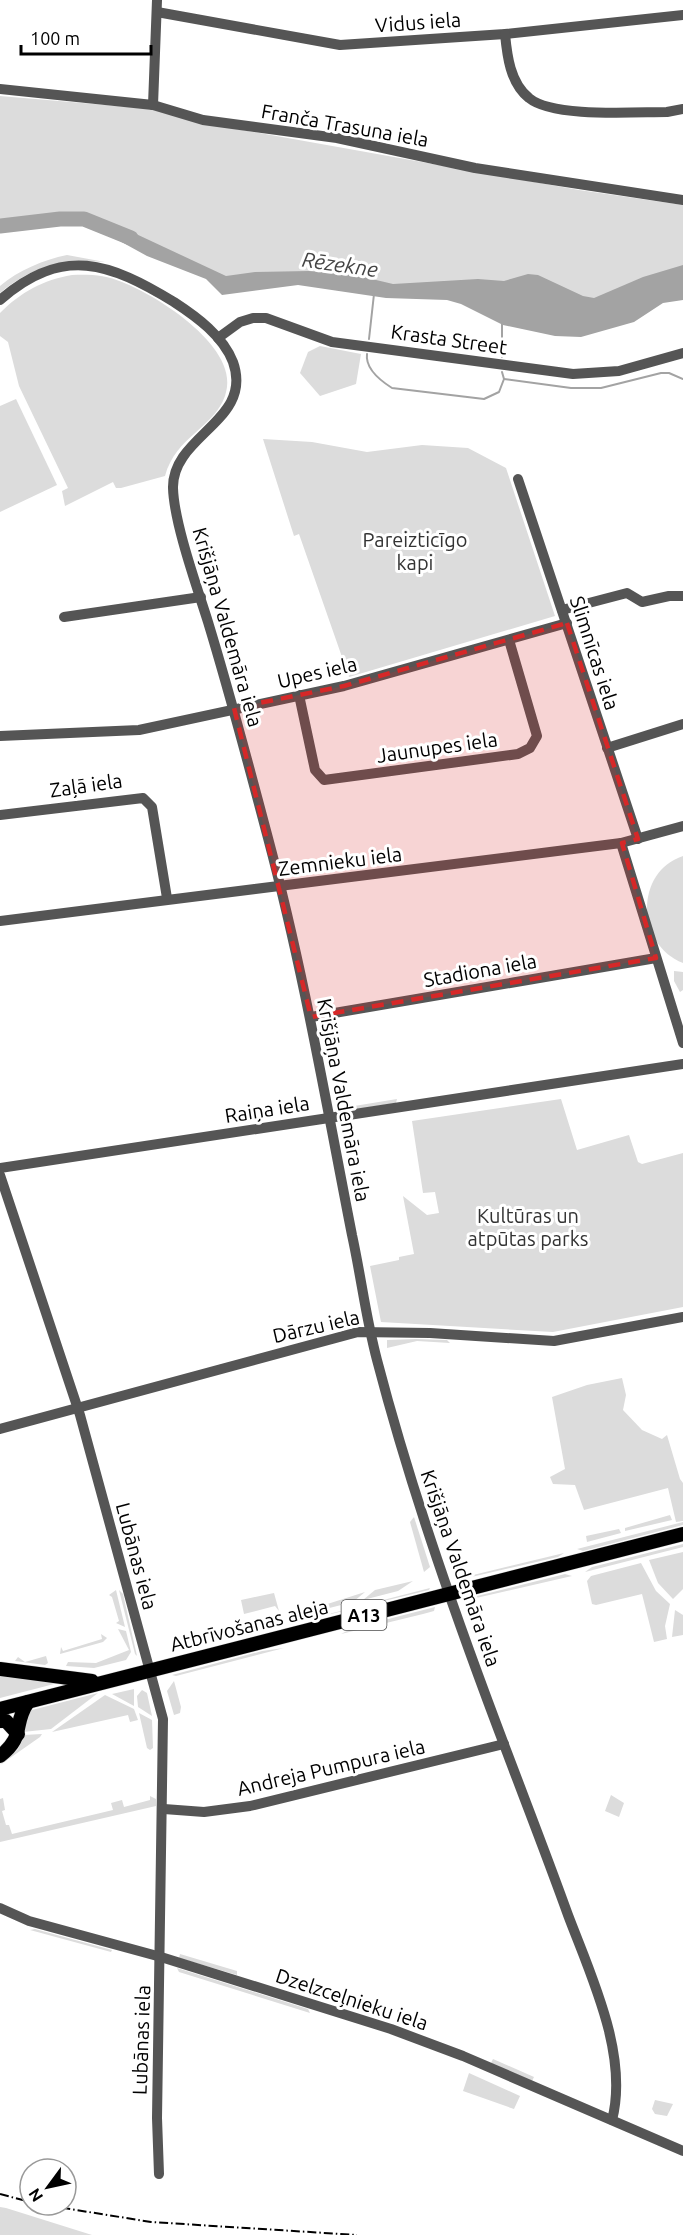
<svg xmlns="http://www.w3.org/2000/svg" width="683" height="2235" viewBox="0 0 683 2235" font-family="Ubuntu,sans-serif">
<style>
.green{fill:#dcdcdc}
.water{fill:#a3a3a3}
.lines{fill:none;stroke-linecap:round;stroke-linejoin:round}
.stream{stroke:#a3a3a3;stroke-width:2}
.river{stroke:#a3a3a3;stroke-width:15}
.major-casing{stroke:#dbdbdb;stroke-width:15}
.minor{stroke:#555;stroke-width:10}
.major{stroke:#000;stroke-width:14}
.rail{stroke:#000;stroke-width:2;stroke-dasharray:9 3 1.5 3;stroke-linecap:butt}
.marked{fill:#d62828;fill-opacity:0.2;stroke:#d62828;stroke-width:4.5;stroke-dasharray:12 8;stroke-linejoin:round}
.labels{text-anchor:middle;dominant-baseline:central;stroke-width:6;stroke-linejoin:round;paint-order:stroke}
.shield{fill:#fff;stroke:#4c4c4c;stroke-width:1.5}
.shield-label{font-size:18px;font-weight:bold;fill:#000}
.street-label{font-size:20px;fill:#000;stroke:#fff}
.park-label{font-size:20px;fill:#333;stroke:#fff}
.water-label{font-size:21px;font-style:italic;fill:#444;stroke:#fff}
</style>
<rect width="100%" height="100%" fill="#fff"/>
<g class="green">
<path d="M0,96l153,13 56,15 370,66 104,15v78l-80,28 -276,-30 -104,3 -146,-65 -77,7z"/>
<path d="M67,255l38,7c-43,-2 -71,3 -105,31v-7c19,-16 43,-26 67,-31z"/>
<path d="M72,275c17,-1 34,0 50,7 36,14 121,67 103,114 -12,33 -49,40 -60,80l-44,12h-5l-3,-6 -48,24 -3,-15 6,-3 -49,-102 -11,-44 -8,-6v-23c21,-21 43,-33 72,-38z"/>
<path d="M320,346l41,8 -5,30 -36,12 -20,-23 8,-21z"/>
<path d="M16,399l41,86 -57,27v-106z"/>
<path d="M263,439l49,3 55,10 55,-7 46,3 38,20 49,148 -206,61 -50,-143 -5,2z"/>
<path d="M683,856v107c-47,-18 -49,-91 0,-107z"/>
<path d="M674,971l9,1v18l-3,2 -6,-11z"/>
<path d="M397,1099l-1,4 -51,8 -3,-3z"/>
<path d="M561,1099l16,51 52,-15 9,27 4,2 41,-11v154l-130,25 -172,-10 -11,-56 29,-6v-3l15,-3 -11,-58 24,19 12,-2 -4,-21 -12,1 -11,-72z"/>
<path d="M416,1339l31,1 3,3 -33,-2 -30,7v-8z"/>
<path d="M622,1378l4,17 -3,15 19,20 20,9 5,-4 13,44 3,4v38l-7,1 -8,-34 -84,22 -9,-25 -22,-1 -3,-7 15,-8 -13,-72 35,-12z"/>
<path d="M670,1515l2,5 -47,11v-3z"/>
<path d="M414,1517l16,50 -6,5 -14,-50z"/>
<path d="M683,1522v3l-100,26 -6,-2z"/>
<path d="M619,1529l2,4 -34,9 -1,-6z"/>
<path d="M683,1544v3l-98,25 7,-5z"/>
<path d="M683,1552v37l-10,10 -15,-16 -9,-23z"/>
<path d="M564,1553l-6,4 -91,21 2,-2z"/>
<path d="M641,1563l15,28 14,13 -5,22 2,13 -13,3 -12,-48 -46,11 -4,-1 -5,-23 4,-5z"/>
<path d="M565,1574l7,2 -96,22 1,-2z"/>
<path d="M413,1581l-15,10 -35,9 12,-10z"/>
<path d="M430,1588l-1,2 -143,35z"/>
<path d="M116,1590l9,37 -9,-4 3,-2 -7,-24 -3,-2z"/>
<path d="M119,1590l4,4 14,62 -2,-2z"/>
<path d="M365,1592l-12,10 -63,16 3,-3z"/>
<path d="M274,1593l5,18 -4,-5 -31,8 -3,-14z"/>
<path d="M435,1607l-1,4 -11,3 -82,20 12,-6z"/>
<path d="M675,1610l8,5v20l-11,2z"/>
<path d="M476,1611l7,18 -4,4 -10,-19z"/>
<path d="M118,1629l8,2 5,21 -5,8 -32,8 -28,-2 2,-4 28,1 33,-13z"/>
<path d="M101,1634l6,4 -4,4 -43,12 1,-7 2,4 39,-12z"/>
<path d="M284,1648l-108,28 -4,-1 90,-24z"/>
<path d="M46,1656l2,7 -3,2 -30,-4 3,-4 7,5z"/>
<path d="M0,1674l58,9 -58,15z"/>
<path d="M174,1681l7,26 -1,6 -6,2 -7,-24z"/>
<path d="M134,1689v17l-22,-12z"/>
<path d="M142,1690l5,3 5,23 -14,-9 -1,-11z"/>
<path d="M98,1693l-47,36 -28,3 6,-20 3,-2z"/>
<path d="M105,1695l29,14 4,11 -8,2 -2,-7 -76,17z"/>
<path d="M139,1713l13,7 1,28 -3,2 -3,-2z"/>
<path d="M42,1734l-2,3 -40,28 18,-16 6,-14z"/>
<path d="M611,1795l13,8 -5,14 -14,-6z"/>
<path d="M150,1796l6,3v7l-156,36v-43l3,-1 2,12 -3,1 4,14h3l3,9 101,-24 -2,-7 11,-3 2,7 26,-7z"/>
<path d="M35,1929l77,21 -1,2 -81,-22z"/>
<path d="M180,1954l57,17v4l-58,-17z"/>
<path d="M177,1968l131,41 2,4 -131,-41z"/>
<path d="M493,2059l41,18 -2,4 -41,-18z"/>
<path d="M469,2073l51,23 -6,13 -51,-18z"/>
<path d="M655,2100l18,4 -6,12 -12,-2 -3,-5z"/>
<path d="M0,2207l6,1 86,27h-92z"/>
</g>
<path class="water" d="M119,226l107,50 29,-4 54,-1 46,4 38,9 85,-5 26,2 24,-7 10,1 45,21 11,2 49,-21 40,-12v35l-20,3 -29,19 -53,15 -26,-1 -52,-11 -42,-21 -14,-4 -61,-2 -88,-13 -76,10 -16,-16 -59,-23 -40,-22z"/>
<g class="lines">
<g class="stream">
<path d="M502,324v33"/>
<path d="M369,339l5,-45"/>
<path d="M367,354c-2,15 14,27 25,34l92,11 15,-7 5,-13 -2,-7"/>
<path d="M504,379l67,9h30l60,-15h8l14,6"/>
</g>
<path class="river" d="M0,226l60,-7h24l47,19"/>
<defs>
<g id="major">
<path d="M0,1669l92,12"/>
<path d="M0,1709l683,-175"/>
<path d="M0,1721h6l12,13"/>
<path d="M0,1756c26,-20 12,-31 28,-54"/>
</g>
</defs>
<use href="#major" class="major-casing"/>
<g class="minor">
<path d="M157,12l183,33 165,-11 178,-19"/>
<path d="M505,34c2,21 5,49 24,64 24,20 105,14 138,14l16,-3"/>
<path d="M0,89l153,16 50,15 134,18 138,30 208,32"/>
<path d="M153,105l4,-105"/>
<path d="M0,300c63,-55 110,-37 174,2 23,15 49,34 59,60 21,59 -61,73 -60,126 1,35 24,99 35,134 22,72 41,144 60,216 35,131 58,264 84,397 9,41 14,84 25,125 35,134 82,266 131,395 20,53 41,107 60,160 23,61 61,140 44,205"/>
<path d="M218,338l22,-16 13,-4h13l66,24 241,32 46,-3 64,-18"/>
<path d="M518,479l120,360"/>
<path d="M562,610l65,-17 15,9 27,-6h14"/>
<path d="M64,617l137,-20"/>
<path d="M299,695l16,75 9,10 194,-26 12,-6 7,-12 -28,-96"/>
<path d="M0,736l139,-6 205,-44 223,-63"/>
<path d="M607,748l76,-24"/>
<path d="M0,815l143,-17 9,9 15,91"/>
<path d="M621,843l62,200"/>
<path d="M0,921l621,-78 62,-17"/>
<path d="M311,1017l345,-59"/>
<path d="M0,1168l683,-104"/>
<path d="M0,1175l80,240 83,304 -6,399 2,56"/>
<path d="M0,1429l358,-97 72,1 124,8 129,-24"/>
<path d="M164,1809l40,3 46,-6 254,-62"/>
<path d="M0,1908l29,13 132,36 230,72 72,27 220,95"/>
</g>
<use href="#major" class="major"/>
<g class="rail">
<path d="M0,2194l30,8"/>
<path d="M45,2205l106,17 206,13"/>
</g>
</g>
<path class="marked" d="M567,623l71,216 -16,4 34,115 -345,59 -77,-309 110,-22z"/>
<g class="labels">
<rect class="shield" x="341.5" y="1600" width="45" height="30" rx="4.5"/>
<g class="shield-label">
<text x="364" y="1615">A13</text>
</g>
<g class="street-label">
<text transform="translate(418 22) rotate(-4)">Vidus iela</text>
<text transform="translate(345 125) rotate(10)">Franča Trasuna iela</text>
<text transform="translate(449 339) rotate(8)">Krasta Street</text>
<text transform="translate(228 627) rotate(74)">Krišjāņa Valdemāra iela</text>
<text transform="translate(595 653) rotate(72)">Slimnīcas iela</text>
<text transform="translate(317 672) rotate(-13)">Upes iela</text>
<text transform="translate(437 747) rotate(-8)">Jaunupes iela</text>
<text transform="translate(86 785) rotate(-8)">Zaļā iela</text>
<text transform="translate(340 861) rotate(-7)">Zemnieku iela</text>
<text transform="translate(480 970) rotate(-10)">Stadiona iela</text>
<text transform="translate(344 1100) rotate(79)">Krišjāņa Valdemāra iela</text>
<text transform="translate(267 1109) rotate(-9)">Raiņa iela</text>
<text transform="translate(316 1326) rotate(-13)">Dārzu iela</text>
<text transform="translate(137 1556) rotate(75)">Lubānas iela</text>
<text transform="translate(461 1568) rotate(71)">Krišjāņa Valdemāra iela</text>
<text transform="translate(249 1625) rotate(-14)">Atbrīvošanas aleja</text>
<text transform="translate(331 1767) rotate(-13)">Andreja Pumpura iela</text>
<text transform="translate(352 1999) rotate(18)">Dzelzceļnieku iela</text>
<text transform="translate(141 2040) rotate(-88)">Lubānas iela</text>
</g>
<g class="park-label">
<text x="415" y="539">Pareizticīgo<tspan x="415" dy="23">kapi</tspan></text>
<text x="528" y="1215">Kultūras un<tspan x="528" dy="23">atpūtas parks</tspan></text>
</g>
<g class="water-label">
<text transform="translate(340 264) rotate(8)">Rēzekne</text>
</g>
</g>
<g transform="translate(48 2187) rotate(237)"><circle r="28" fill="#ffffff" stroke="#999999" stroke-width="1.5"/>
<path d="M0-4.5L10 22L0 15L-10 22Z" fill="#000000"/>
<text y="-9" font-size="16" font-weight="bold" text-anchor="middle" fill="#000000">N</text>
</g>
<path d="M21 45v9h130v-9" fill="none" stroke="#000000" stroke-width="3"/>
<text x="30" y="45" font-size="18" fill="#000000" stroke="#ffffff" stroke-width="4.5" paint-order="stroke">100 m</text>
</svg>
